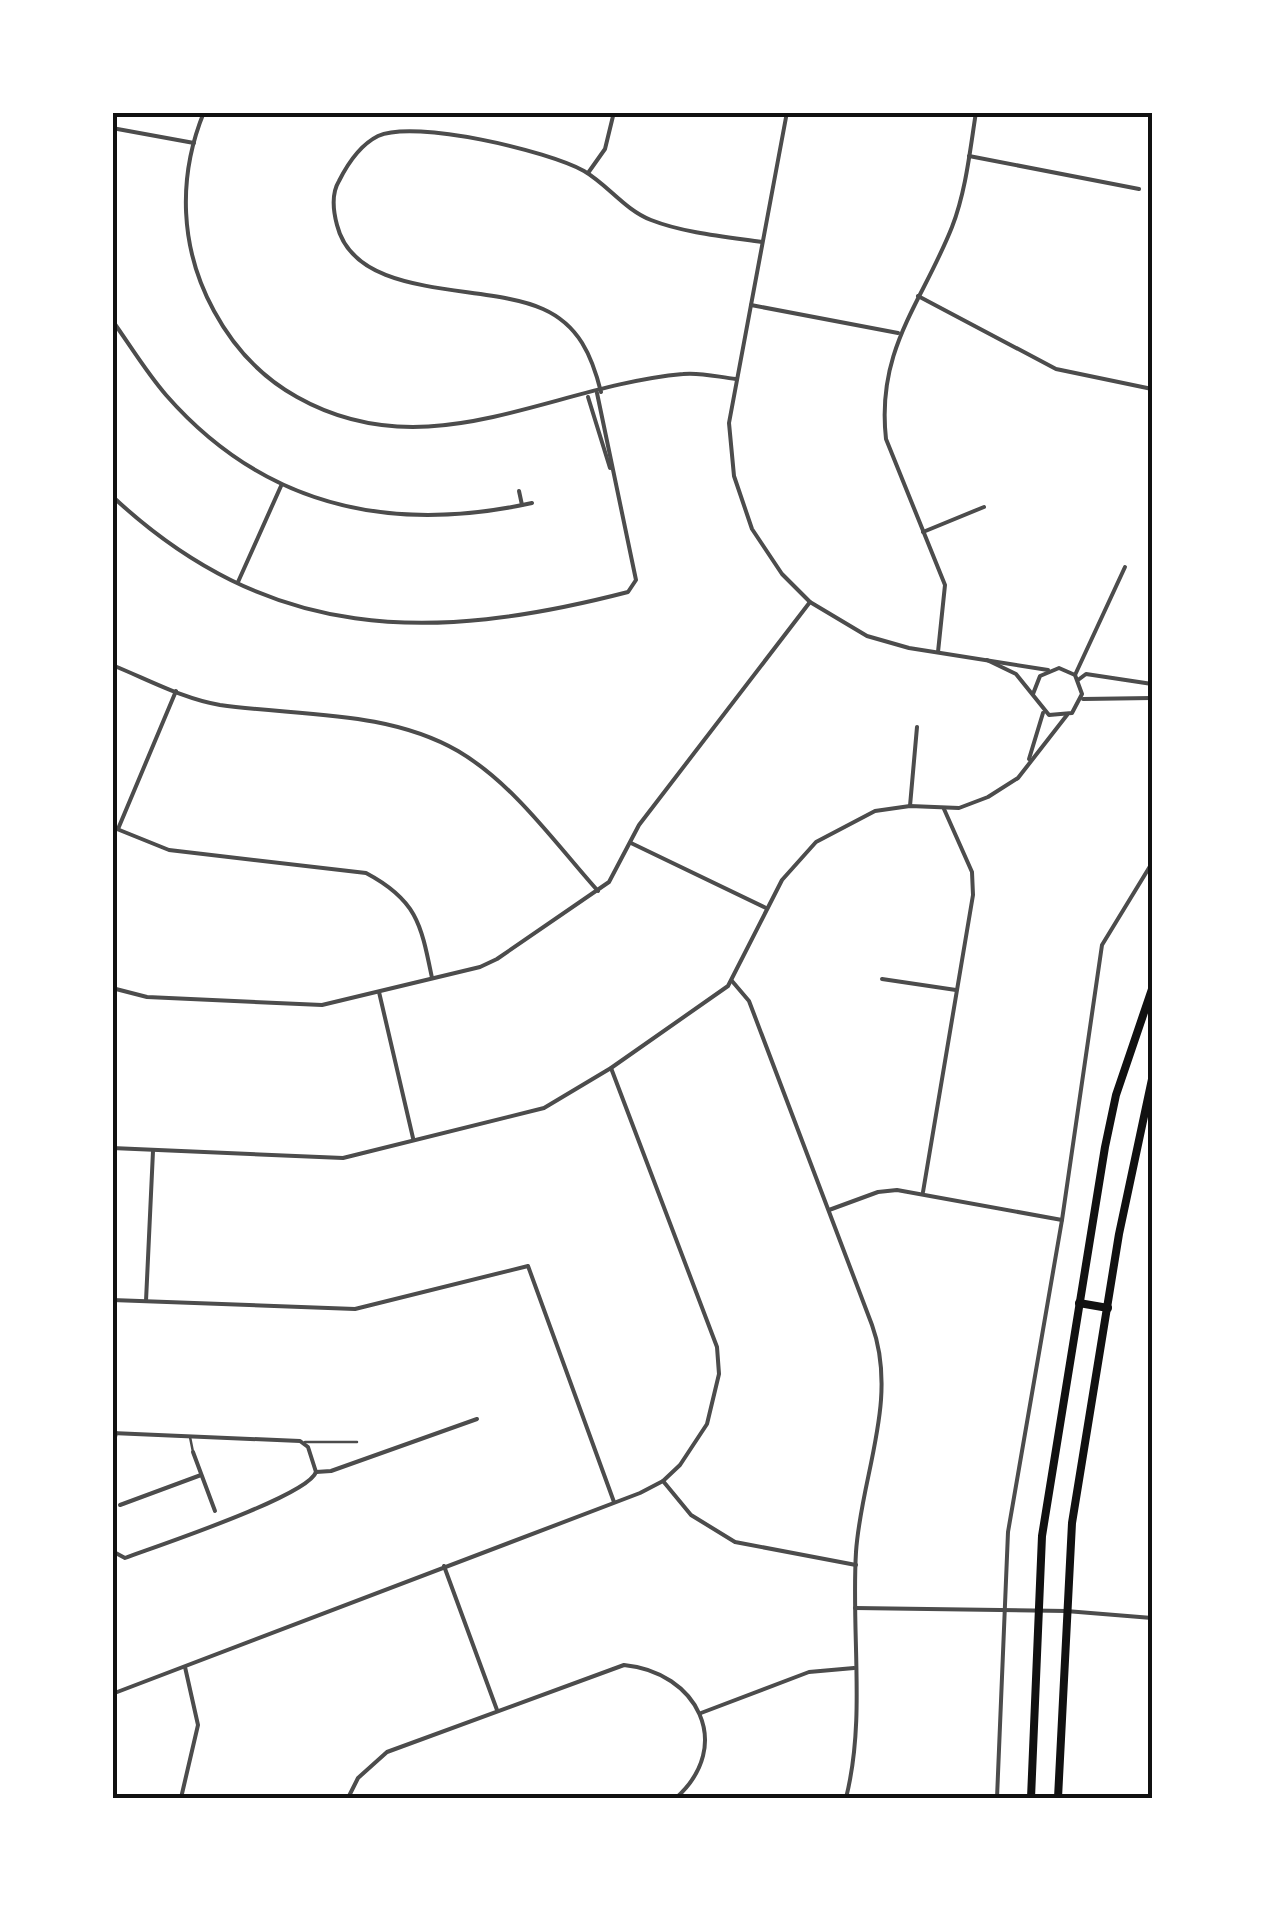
<svg xmlns="http://www.w3.org/2000/svg" width="1265" height="1911" viewBox="0 0 1265 1911" font-family="Inter,sans-serif">
<style>
.lines{fill:none;stroke-linecap:round;stroke-linejoin:round}
.service{stroke:#4c4c4c;stroke-width:2.5}
.minor{stroke:#4c4c4c;stroke-width:4}
.trunk{stroke:#111;stroke-width:8}
.neatline{fill:none;stroke:#111;stroke-width:4}
</style>
<rect width="100%" height="100%" fill="#fff"/>
<g class="lines">
<g class="service">
<path d="M190,1437l3,15"/>
<path d="M305,1442h52"/>
</g>
<g class="minor">
<path d="M204,112c-27,66 -24,137 10,199 20,37 47,66 83,86 131,74 253,-11 386,-23 17,-2 35,3 53,5"/>
<path d="M787,112l-58,311 5,53 18,53 30,45 28,28 57,34 42,12 139,22"/>
<path d="M112,128l82,15"/>
<path d="M969,156l170,33"/>
<path d="M588,173l17,-24 9,-37"/>
<path d="M918,296l138,73 96,20"/>
<path d="M751,305l147,28"/>
<path d="M112,320c18,25 34,52 54,75 98,112 224,139 366,108"/>
<path d="M601,392c-9,-36 -22,-67 -58,-83 -58,-27 -187,-7 -206,-84 -4,-15 -6,-31 2,-44 9,-18 21,-36 39,-45 37,-17 170,15 206,35 24,14 41,39 67,49 33,13 76,17 111,22"/>
<path d="M588,397l22,71"/>
<path d="M519,491l3,14"/>
<path d="M112,496c157,147 319,147 516,96l8,-12 -39,-187"/>
<path d="M923,532l61,-25"/>
<path d="M238,582l43,-96"/>
<path d="M938,652l7,-67 -59,-146c-10,-90 36,-136 66,-212 14,-36 18,-77 24,-115"/>
<path d="M987,660l29,14 33,41 23,-2 10,-19 -7,-19 -16,-7 -19,8 -7,18"/>
<path d="M112,665c35,14 71,34 108,40 79,11 167,5 238,46 56,33 97,92 140,140"/>
<path d="M1075,675l50,-108"/>
<path d="M1078,680l8,-6 66,10"/>
<path d="M1083,699l69,-1"/>
<path d="M1029,759l14,-46"/>
<path d="M910,806l7,-79"/>
<path d="M112,827l57,23 197,23c51,27 55,51 66,105"/>
<path d="M118,829l58,-138"/>
<path d="M631,843l135,65"/>
<path d="M882,979l74,11"/>
<path d="M732,981l17,20 123,324c27,75 -11,151 -16,227 -5,81 10,167 -10,246"/>
<path d="M112,988l35,9 175,8 158,-38 17,-8 112,-77 30,-57 171,-223"/>
<path d="M379,992l34,146"/>
<path d="M112,1148l231,10 201,-50 67,-40 117,-82 54,-106 34,-38 59,-31 35,-5 49,2 29,-11 30,-19 49,-63"/>
<path d="M923,1192l50,-297 -1,-23 -28,-63"/>
<path d="M829,1210l49,-18 19,-2 165,30"/>
<path d="M112,1300l243,9 173,-43 86,236"/>
<path d="M146,1301l7,-150"/>
<path d="M112,1433l188,8 8,6 8,25"/>
<path d="M112,1449l4,-16"/>
<path d="M193,1452l22,59"/>
<path d="M316,1472l15,-1 146,-52"/>
<path d="M663,1481l28,34 44,27 121,23"/>
<path d="M120,1505l81,-30"/>
<path d="M112,1551l13,7c32,-12 183,-62 191,-86"/>
<path d="M444,1566l53,144"/>
<path d="M855,1608l211,3 86,7"/>
<path d="M112,1694l528,-201 23,-12 17,-16 27,-41 12,-50 -2,-27 -106,-279"/>
<path d="M701,1713l108,-41 45,-4"/>
<path d="M181,1798l17,-73 -13,-58"/>
<path d="M348,1798l10,-20 29,-26 237,-87c73,7 111,80 52,133"/>
<path d="M997,1798l11,-266 54,-312 40,-275 50,-82"/>
</g>
<g class="trunk">
<path d="M1079,1303l29,5"/>
<path d="M1031,1798l11,-262 63,-389 11,-52 36,-106"/>
<path d="M1058,1798l14,-275 47,-289 33,-155"/>
</g>
</g>
<rect width="1265" height="1911" fill="none" stroke="#ffffff" stroke-width="230"/>
<rect x="115" y="115" width="1035" height="1681" class="neatline"/>
</svg>
